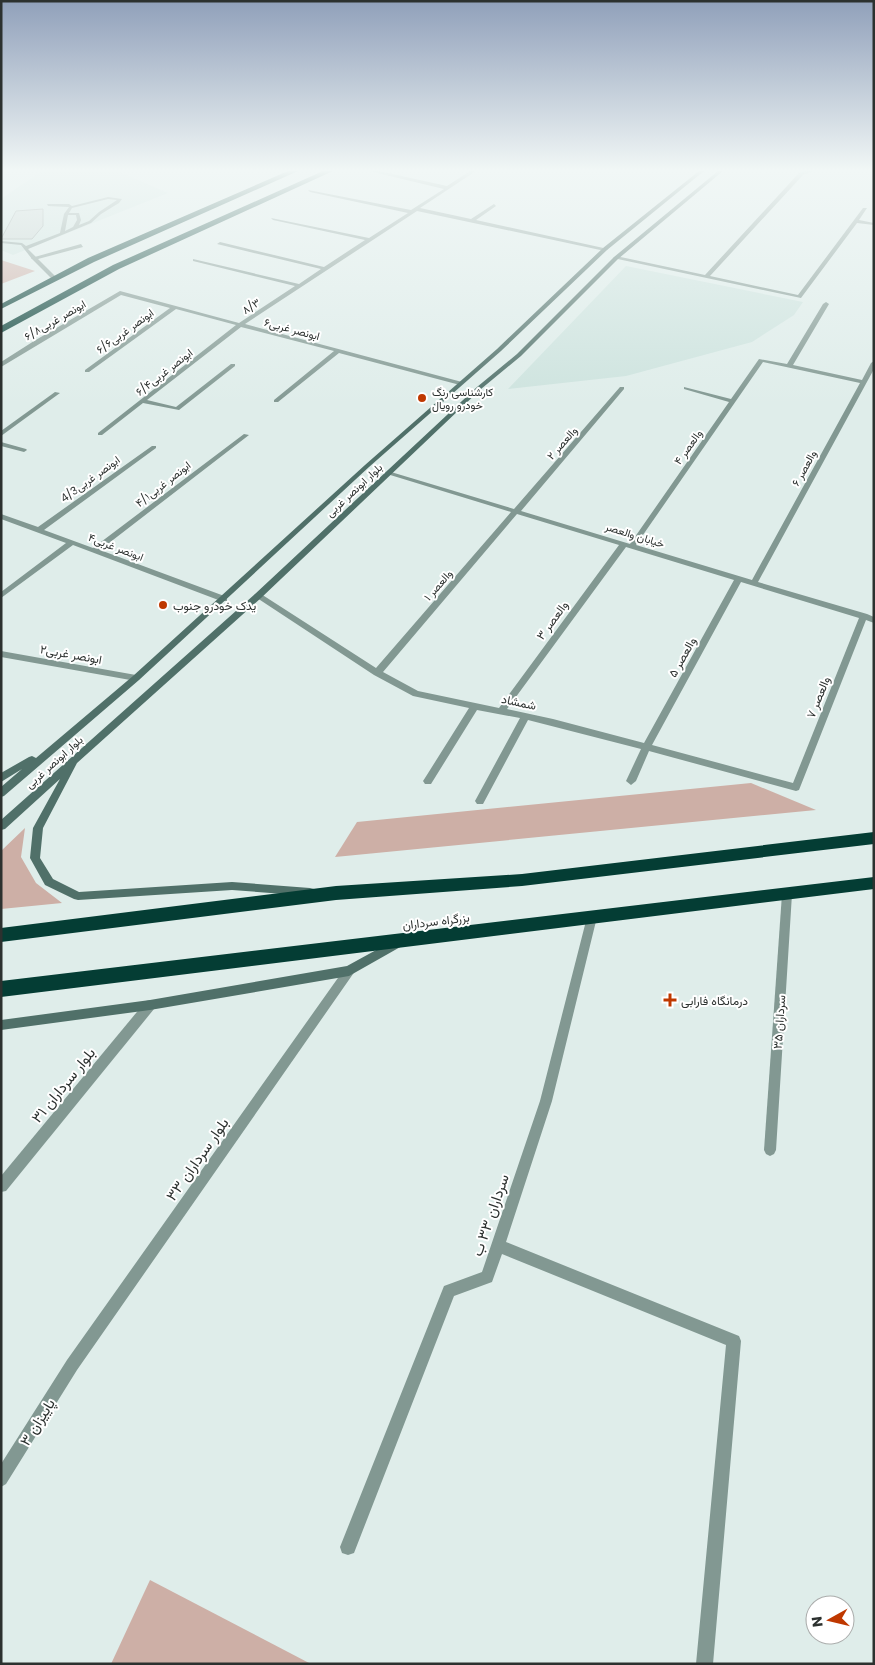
<svg xmlns="http://www.w3.org/2000/svg" width="875" height="1665" viewBox="0 0 875 1665" font-family="Poppins,Vazirmatn,sans-serif">
<style>
.built{fill:#cde3de}
.green{fill:#cdafa6}
.building{fill:#c4d1ce;stroke:#929e9b}
.lines{fill:none;stroke-linecap:round;stroke-linejoin:round}
.lane{fill:#829892;fill-rule:evenodd}
.street{fill:#829892;fill-rule:evenodd}
.secondary{fill:#507069;fill-rule:evenodd}
.highway{fill:#043d34;fill-rule:evenodd}
.poi-dot{fill:#bf3800;stroke:#fff;stroke-width:2}
.labels{text-anchor:middle;dominant-baseline:central;stroke-width:4;stroke-linejoin:round;paint-order:stroke}
.far-street-label{font-size:11px;fill:#2c312f;stroke:#fff}
.far-poi-label{font-size:11px;fill:#2c312f;stroke:#fff;text-anchor:start}
.poi-label{font-size:12px;fill:#2c312f;stroke:#fff;text-anchor:start}
.street-label{font-size:12px;fill:#2c312f;stroke:#fff}
.near-street-label{font-size:15px;fill:#2c312f;stroke:#fff}
</style>
<rect width="100%" height="100%" fill="#dfedea"/>
<g class="built">
<path d="M50,171h67l51,22 -155,62 -12,-5v-51l38,-26z"/>
<path d="M626,266l177,36 -9,13 -42,27 -126,34 -118,13z"/>
</g>
<g class="green">
<path d="M1,260l34,11 -34,13z"/>
<path d="M751,783l65,27 -481,47 22,-35z"/>
<path d="M25,828l-4,29 15,26 26,20 -61,6v-58z"/>
<path d="M150,1580l161,84h-200z"/>
</g>
<path class="building" d="M43,209v17l-11,13h-31l15,-28z"/>
<g class="lines">
<path class="lane" d="M108,197l14,2 -3,4 -18,11 -10,9 -63,26 8,8v2h-4l-11,-14 -20,-2v-2l21,2 4,3 34,-13 4,-19 5,-7 -21,-1 -1,-2h22l3,2zM108,199l9,1 -18,12 -10,9 -10,4 2,-5 -2,-7h-10l3,-5zM68,215h8l1,5 -4,7 -8,4z"/>
<g class="street">
<path d="M369,171h10l68,15 23,-15h6l-56,37 51,11 23,-15 2,2 -20,14 132,29 -3,2 -188,-40 -172,113 217,58v2l-2,1 -121,-32 -61,49h-4v-2l60,-49 -93,-24 -94,73 29,7 55,-43h4v2l-56,44 -36,-7 -41,32h-4v-2l138,-108 -60,-16 -87,63h-4v-2l85,-62 -49,-13 -120,72v-5l33,-21 86,-50 119,32 56,-37 -102,-25v-2l106,25 22,-15 -104,-25 3,-2 104,25 41,-27 -92,-20 -2,-2 98,20 39,-25 -98,-21 -2,-2 103,20 33,-21z"/>
<path d="M805,171h8l-10,4 -93,101 88,19 65,-87h4l-8,12 15,3v2l-17,-2 -56,75 -188,-40 3,-2 89,19 94,-102z"/>
<path d="M81,244l2,3 -45,12 18,18v2h-4l-21,-21z"/>
<path d="M826,302l3,2 -36,61 69,15 9,-17 3,-2v8l-116,213 109,32 7,3v6l-8,-3 -67,170 -3,1 -147,-40 -13,30 -5,4 -5,-4 15,-32 -113,-29 -45,84h-6l-2,-3 45,-83 -43,-8 -46,74h-6l-2,-3 2,-3 44,-70 -56,-12 -39,-21 -120,-79 1,-2h6l115,74 135,-156 -124,-38v-2h4l123,37 106,-122h4v2l-103,122 109,33 99,-142 -45,-13v-2l47,12 28,-40 28,5 36,-60zM763,362l97,21 -108,197 -116,-35zM517,514l102,31 -120,163 -81,-17 -35,-19zM626,547l108,33 -90,163 -91,-24 -46,-10zM741,582l118,36 -66,165 -141,-38z"/>
<path d="M55,392l5,1 -59,43v-5z"/>
<path d="M244,434l5,1 -149,115 127,47v4h-6l-148,-56 -72,53v-6l65,-49 -65,-24v-5l37,13 114,-81h4v2l-112,82 49,18z"/>
<path d="M1,442l25,7 1,1 -3,2 -23,-6z"/>
<path d="M1,651l135,24 4,3 -4,3 -135,-24z"/>
<path d="M787,890l4,1 1,3 -16,256 -2,4 -4,2 -4,-2 -2,-4 18,-256 1,-3z"/>
<path d="M592,912l4,2 1,3 -45,184 -46,141 233,94 2,5 -28,323h-17l30,-319 -224,-91 -10,28 -38,14 -100,257 -6,2 -6,-2 -2,-6 104,-261 38,-14 58,-171 47,-184 1,-3z"/>
<path d="M349,966l4,2 2,3 -2,3 -276,396 -71,114 -5,3v-23l66,-104 278,-392z"/>
<path d="M150,1000l4,1 2,4 -2,4 -148,182 -5,1v-16l145,-175z"/>
</g>
<g class="secondary">
<path d="M699,171h5l-97,79 -106,101 -132,116 -230,213 -135,116 -3,1v-10l21,-18 -21,13v-9l28,-16 3,-1 4,2 97,-82 232,-211 132,-116 106,-101z"/>
<path d="M718,171h5l-105,88 -97,97 -40,33 -220,209 -184,165 -34,65 -3,30 13,21 26,13 153,-10 78,6 4,1 1,3 -1,3 -4,1 -78,-6 -154,10 -4,-1 -29,-14 -15,-27 3,-30 27,-49 -55,50 -4,1v-10l254,-226 222,-207 40,-33 97,-97z"/>
<path d="M398,938l4,2 1,3 -1,3 -53,30 -199,34 -149,20v-10l149,-20 197,-34z"/>
</g>
<g class="highway">
<path d="M288,171h10l-204,91 -93,47v-5l87,-46z"/>
<path d="M323,171h10l-214,98 -118,64v-7l112,-61z"/>
<path d="M874,832v12l-352,42 -186,14 -335,42v-14l335,-42 186,-12z"/>
<path d="M874,877v12l-873,108v-16z"/>
</g>
</g>
<linearGradient id="sky" x2="0" y2="1"><stop stop-color="#90a0ba"/><stop offset="0.42" stop-color="#f1f7f6"/><stop offset="1" stop-color="#f1f7f6" stop-opacity="0"/></linearGradient>
<rect width="875" height="405" fill="url(#sky)"/>
<g class="poi-dot">
<circle cx="422" cy="398" r="5"/>
<circle cx="163" cy="605" r="5"/>
<path d="M667.5 992.5h5v5h5v5h-5v5h-5v-5h-5v-5h5z"/>
</g>
<g class="labels">
<g class="far-street-label">
<text transform="translate(251 306) rotate(-33)">۸/۳</text>
<text transform="translate(55 320) rotate(-30)">۶/۸ابونصر غربی</text>
<text transform="translate(292 329) rotate(15)">۶ابونصر غربی</text>
<text transform="translate(125 331) rotate(-36)">۶/۶ابونصر غربی</text>
<text transform="translate(164 372) rotate(-38)">۶/۴ابونصر غربی</text>
<text transform="translate(562 443) rotate(-49)">والعصر ۲</text>
<text transform="translate(688 447) rotate(-55)">والعصر ۴</text>
<text transform="translate(804 468) rotate(-61)">والعصر ۶</text>
<text transform="translate(90 479) rotate(-36)">4/3ابونصر غربی</text>
<text transform="translate(163 484) rotate(-38)">۴/۱ابونصر غربی</text>
<text transform="translate(354 490) rotate(-43)">بلوار ابونصر غربی</text>
<text transform="translate(635 535) rotate(17)">خیابان والعصر</text>
<text transform="translate(116 547) rotate(21)">۴ابونصر غربی</text>
<text transform="translate(438 585) rotate(-49)">والعصر ۱</text>
<text transform="translate(54 762) rotate(-42)">بلوار ابونصر غربی</text>
</g>
<g class="far-poi-label">
<text x="432" y="392">کارشناسی رنگ<tspan x="432" dy="13">خودرو رویال</tspan></text>
</g>
<g class="poi-label">
<text x="173" y="605">یدک خودرو جنوب</text>
<text x="681" y="1000">درمانگاه فارابی</text>
</g>
<g class="street-label">
<text transform="translate(552 620) rotate(-54)">والعصر ۳</text>
<text transform="translate(71 654) rotate(10)">۲ابونصر غربی</text>
<text transform="translate(682 657) rotate(-61)">والعصر ۵</text>
<text transform="translate(818 697) rotate(-68)">والعصر ۷</text>
<text transform="translate(519 702) rotate(12)">شمشاد</text>
<text transform="translate(436 921) rotate(-7)">بزرگراه سرداران</text>
<text transform="translate(779 1022) rotate(-86)">سرداران ۳۵</text>
</g>
<g class="near-street-label">
<text transform="translate(63 1085) rotate(-51)">بلوار سرداران ۳۱</text>
<text transform="translate(197 1159) rotate(-55)">بلوار سرداران ۳۳</text>
<text transform="translate(490 1215) rotate(-71)">سرداران ۳۳ ب</text>
<text transform="translate(37 1422) rotate(-58)">پاییزان ۳</text>
</g>
</g>
<rect width="875" height="1665" fill="none" stroke="#2c312f" stroke-width="5"/>
<g transform="translate(830 1620) rotate(262)"><circle r="24" fill="#ffffff" stroke="#abadac"/>
<path d="M0-4L9 19L0 12L-9 19Z" fill="#bf3800"/>
<text y="-8" font-size="14" font-weight="bold" text-anchor="middle" fill="#2c312f">N</text>
</g>
</svg>
